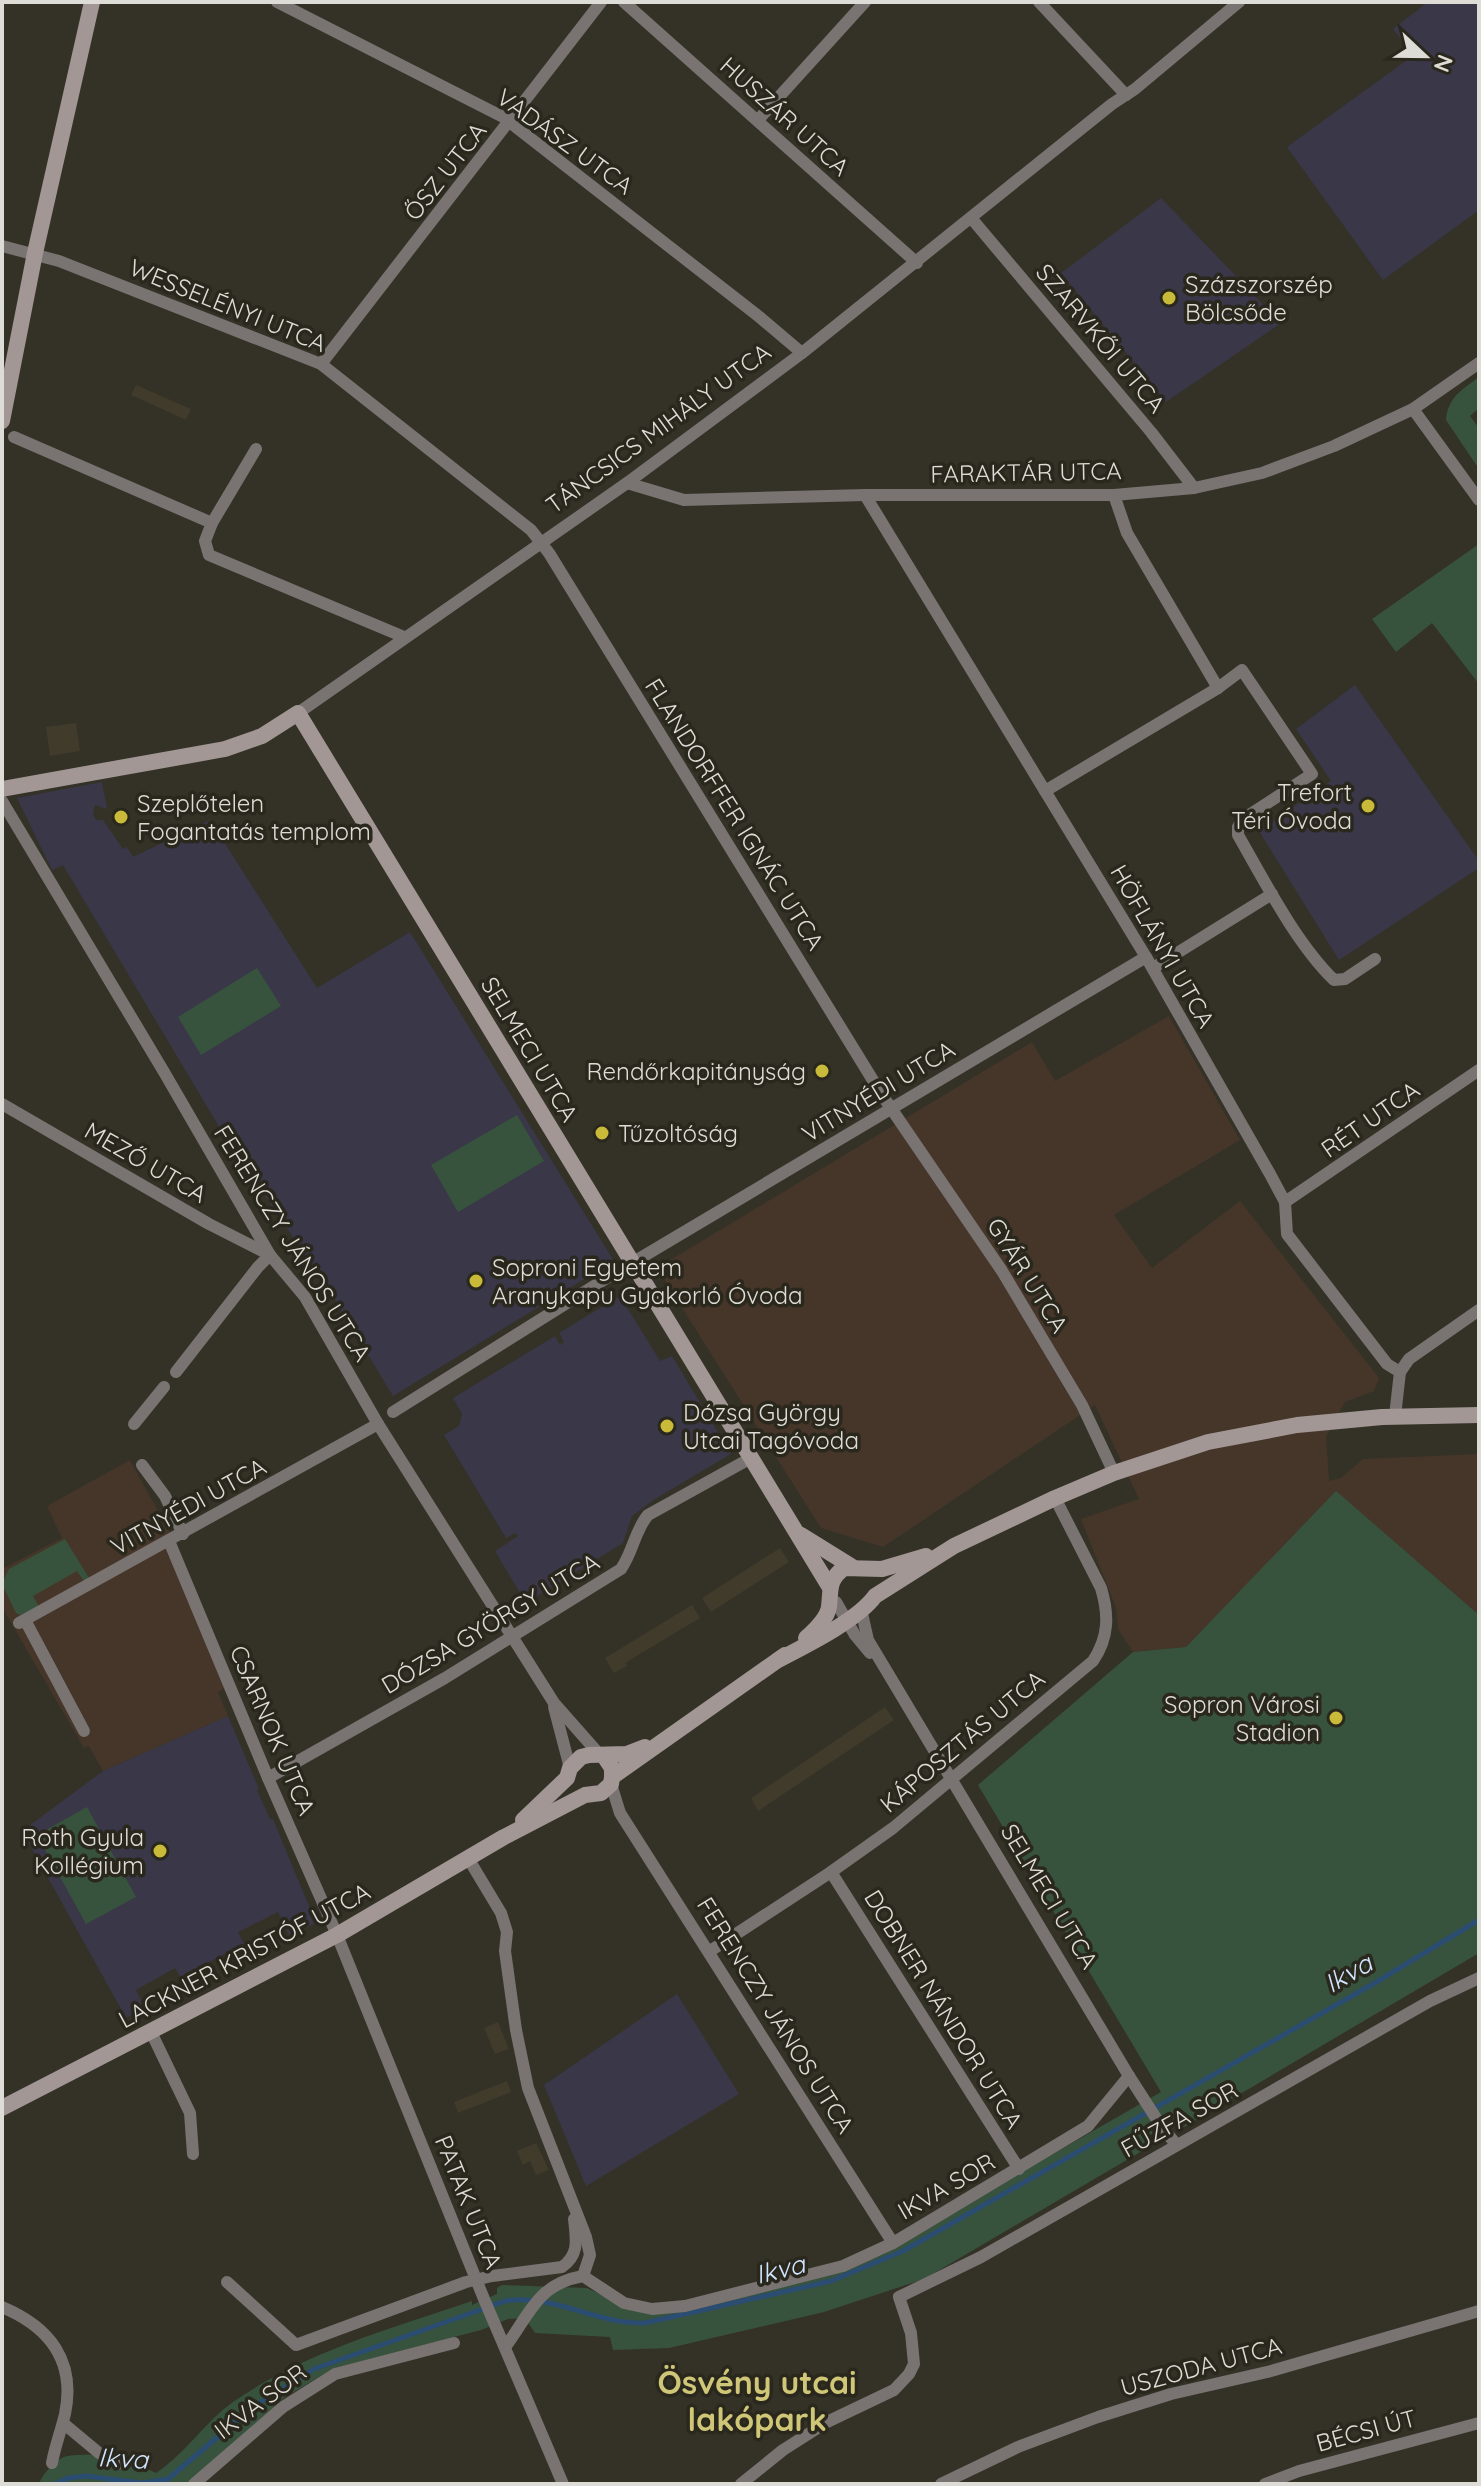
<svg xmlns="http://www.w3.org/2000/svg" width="1481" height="2486" viewBox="0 0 1481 2486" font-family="Quicksand,sans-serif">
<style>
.commercial{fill:#453629}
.built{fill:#403b2a}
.education{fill:#393748}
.green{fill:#38533d}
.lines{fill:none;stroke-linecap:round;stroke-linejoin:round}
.stream{stroke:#2a4d71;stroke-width:5}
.street{stroke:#797372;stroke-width:12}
.secondary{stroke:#a29795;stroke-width:16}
.poi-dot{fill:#c9ba3a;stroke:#2a281d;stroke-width:3}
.labels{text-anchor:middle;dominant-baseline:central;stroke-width:7;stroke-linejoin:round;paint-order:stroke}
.street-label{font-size:24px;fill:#dedcd6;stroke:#2a281d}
.poi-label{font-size:24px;fill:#dedcd6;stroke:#2a281d;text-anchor:start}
.water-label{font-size:26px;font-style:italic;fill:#d0e6ff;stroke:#2a281d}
.district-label{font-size:32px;font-weight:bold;fill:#cfc678;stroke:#2a281d}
</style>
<rect width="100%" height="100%" fill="#343227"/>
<g class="commercial">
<path d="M1169,1016l71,124 -126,75 38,53 88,-67 139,177 -5,13 -29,11 -19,35 3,44 12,-3 22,-19 116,-5v161l-143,-123 -150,155 -53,5 -15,-23 -2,-21 -35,-89 58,-20 -44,-94 -212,142 -62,-19 -164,-260 375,-226 23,39z"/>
<path d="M130,1460l40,73 56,154 -8,5 10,24 -125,55 -14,-25 -5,2 -82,-141v-38l60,-31 -15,-32z"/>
</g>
<g class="built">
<path d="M136,385l55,24 -5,11 -55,-25z"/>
<path d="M76,723l4,28 -30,5 -4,-29z"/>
<path d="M780,1548l9,14 -78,50 -9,-14z"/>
<path d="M692,1605l8,13 -75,45 2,3 -13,7 -9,-15z"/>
<path d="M885,1707l9,13 -136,91 -7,-13z"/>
<path d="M498,2022l11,27 -14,5 -11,-26z"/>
<path d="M507,2081l4,11 -53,21 -4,-11z"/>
<path d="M536,2143l13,27 -13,5 -6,-14 -7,4 -6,-14z"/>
</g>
<g class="education">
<path d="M1428,2h51v208l-96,70 -96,-133 127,-92 -21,-26z"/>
<path d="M1161,198l120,125 -115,79 -105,-129z"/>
<path d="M1355,685l124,176v7l-140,92 -80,-129 72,-50 -35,-52z"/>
<path d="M102,782l5,27 -12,-4 -2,9 3,6h7l20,29 4,-2 6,10 77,-37 107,168 93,-56 204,329 -221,135 -58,-96 -114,-170 -158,-265 -11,5 -35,-72z"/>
<path d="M620,1296l40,65 12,-5 59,98 -76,45 -23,17 -9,27 -97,60 -31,-52 23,-15 -3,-3 -9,5 -62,-103 15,-9 3,-12 -9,-16 102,-62 5,9 4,-3 -5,-9z"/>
<path d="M228,1716l31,73 -2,1 13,29h3l43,104 -27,12 -11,-23 -40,20 6,12 -64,33 -5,-9 -39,22 9,18 -19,10 -104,-187 81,-60z"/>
<path d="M677,1994l62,100 -153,92 -42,-101z"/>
</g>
<g class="green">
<path d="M1479,377v31l-9,8 9,12v41l-33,-49c2,-23 16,-30 33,-43z"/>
<path d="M1479,544v140l-47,-61 -36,29 -24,-33z"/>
<path d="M257,968l24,38 -80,49 -23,-38z"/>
<path d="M517,1115l27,46 -86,51 -27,-47z"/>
<path d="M1336,1491l143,124v338l-300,177 -8,-6 -21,11 4,9 -230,135 -100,33 -155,36 -56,2 -3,-13 -75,-4 -10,-15 -17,1 -27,11 -149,39 -48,29 -97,86h-148c3,-9 16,-24 25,-27 11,-4 53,-2 64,1 8,3 18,11 28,15 29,-19 49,-51 77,-71 72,-50 157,-73 239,-101v4l25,-11v-6l5,-3 85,3 41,19 27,3 202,-51 50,-21 254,-146 -183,-307 155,-133 53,-5z"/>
<path d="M65,1539l24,39 -5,3 -7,-10 -44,25 6,11 -19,8 -4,-2 -14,-29 7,-15z"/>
<path d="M87,1807l49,90 -50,27 -49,-89z"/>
</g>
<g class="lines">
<path class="stream" d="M55,2484l13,-6 18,-2 56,7 26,-4 85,-72 61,-38 191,-68c47,-8 93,24 140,22l186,-42 72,-30 470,-267 106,-64"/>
<g class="street">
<path d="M277,2l226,115 254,198 45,38"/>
<path d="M624,2l293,261"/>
<path d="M1039,2l87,93"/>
<path d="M758,120l107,-118"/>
<path d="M972,219l179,213 43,56"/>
<path d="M2,246l57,15 262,103 210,166 18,23 333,542 120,176 80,134 32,68"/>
<path d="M321,364l280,-362"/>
<path d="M1413,409l66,91"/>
<path d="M14,437l198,86"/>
<path d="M256,449l-44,74 -7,18 4,14 195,82"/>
<path d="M627,483l57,17 181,-5h249l80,-7 68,-15 72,-27 79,-37 66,-46"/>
<path d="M865,495l281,462 124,217 15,28 2,32 100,130 13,8 -5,44"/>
<path d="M1114,495l13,38 91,155"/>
<path d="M298,713l329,-230 175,-130 310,-249 23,-15 104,-87"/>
<path d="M1045,791l173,-103 24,-18 70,104 -69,45 -5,8v8c27,47 58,108 96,145l11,-1 30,-20"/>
<path d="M2,801l162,271 106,183 35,42 73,127 176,279 45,51"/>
<path d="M1153,968l119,-74"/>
<path d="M2,1104l207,120 61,31"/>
<path d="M1285,1202l194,-132"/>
<path d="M632,1263l514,-306"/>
<path d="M176,1372l82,-105 12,-12"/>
<path d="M1400,1372l9,-13 70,-49"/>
<path d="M393,1412l225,-141"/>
<path d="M134,1424l30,-37"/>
<path d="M142,1465l23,31 18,38"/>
<path d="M169,1541l99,237 69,157 147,364 79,185"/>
<path d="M836,1602l19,33 15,18"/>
<path d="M861,1609l7,31 18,30 243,406 34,53 13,15"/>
<path d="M25,1620l59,111"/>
<path d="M19,1623l359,-199"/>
<path d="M554,1707l16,61"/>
<path d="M268,1778l177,-100 176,-109c12,-17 14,-39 27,-54l103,-57"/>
<path d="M611,1784l9,29 273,430"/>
<path d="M468,1858l33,55 6,19 -2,19 11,79 12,58 58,149 4,18 -7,21"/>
<path d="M831,1872l188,297"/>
<path d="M710,1951l121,-79 62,-44 200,-167c16,-24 16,-46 8,-73l-46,-90"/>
<path d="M151,2032l39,81 3,41"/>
<path d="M227,2282l69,63 170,-63 26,-6 70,-9c18,-13 14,-28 12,-48"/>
<path d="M2,2307c48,20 74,54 63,107 -4,17 -10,32 -13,49"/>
<path d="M506,2346c25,-34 32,-62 77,-70l41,27 28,6 33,-3 158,-40 50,-23 195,-117 41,-50"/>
<path d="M63,2423l36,30 18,11"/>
<path d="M194,2484l89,-77 52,-33 119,-31"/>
<path d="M741,2484l42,-34 44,-28 67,-32 15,-16 5,-10 -3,-31 -12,-36 82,-40 449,-256 49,-23"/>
<path d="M941,2484l77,-37 80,-30 73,-23 100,-23 208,-60"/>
<path d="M1265,2484l34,-13 180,-48"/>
</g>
<g class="secondary">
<path d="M2,421l33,-168 57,-251"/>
<path d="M2,789l223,-40 37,-13 36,-23 531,873"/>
<path d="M801,1535l50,31"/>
<path d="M806,1638c9,-8 21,-19 23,-31 2,-18 -1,-27 15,-39l38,1 44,-13"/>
<path d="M778,1660c27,-14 80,-40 97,-64l79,-50 101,-48 59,-25 94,-31 89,-17 85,-8 97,-2"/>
<path d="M612,1777l173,-122"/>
<path d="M523,1820l44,-42 3,-10 11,-11 8,-2 38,-1 18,-7"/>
<path d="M2,2108l335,-173 167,-98 81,-42 16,-2 10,-9 1,-7v-9l-8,-12"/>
</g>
</g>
<g class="poi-dot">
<circle cx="1169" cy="298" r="8"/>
<circle cx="1368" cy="806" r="8"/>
<circle cx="121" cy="817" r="8"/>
<circle cx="822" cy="1071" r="8"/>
<circle cx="602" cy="1133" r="8"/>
<circle cx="476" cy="1281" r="8"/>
<circle cx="667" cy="1426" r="8"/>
<circle cx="1336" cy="1718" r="8"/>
<circle cx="160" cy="1851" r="8"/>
</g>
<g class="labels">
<g class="street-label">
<text transform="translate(785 116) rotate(42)">HUSZÁR UTCA</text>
<text transform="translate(565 141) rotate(36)">VADÁSZ UTCA</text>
<text transform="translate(445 171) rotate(-52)">ŐSZ UTCA</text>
<text transform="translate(228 305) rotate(22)">WESSELÉNYI UTCA</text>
<text transform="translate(1101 338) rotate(50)">SZARVKŐI UTCA</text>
<text transform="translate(658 428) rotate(-36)">TÁNCSICS MIHÁLY UTCA</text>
<text transform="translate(1026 472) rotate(-1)">FARAKTÁR UTCA</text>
<text transform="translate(735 814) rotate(58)">FLANDORFFER IGNÁC UTCA</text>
<text transform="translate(1163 946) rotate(60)">HÖFLÁNYI UTCA</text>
<text transform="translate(530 1049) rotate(59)">SELMECI UTCA</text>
<text transform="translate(878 1091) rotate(-31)">VITNYÉDI UTCA</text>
<text transform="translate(1370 1119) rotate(-35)">RÉT UTCA</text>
<text transform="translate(146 1162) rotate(30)">MEZŐ UTCA</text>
<text transform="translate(293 1243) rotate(58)">FERENCZY JÁNOS UTCA</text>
<text transform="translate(1028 1275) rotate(58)">GYÁR UTCA</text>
<text transform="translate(188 1506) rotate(-29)">VITNYÉDI UTCA</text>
<text transform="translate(490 1623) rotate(-31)">DÓZSA GYÖRGY UTCA</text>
<text transform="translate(273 1730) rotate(67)">CSARNOK UTCA</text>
<text transform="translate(962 1741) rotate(-40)">KÁPOSZTÁS UTCA</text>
<text transform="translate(1050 1896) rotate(59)">SELMECI UTCA</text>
<text transform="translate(244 1955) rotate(-28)">LACKNER KRISTÓF UTCA</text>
<text transform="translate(944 2009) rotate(58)">DOBNER NÁNDOR UTCA</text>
<text transform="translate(776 2015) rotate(58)">FERENCZY JÁNOS UTCA</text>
<text transform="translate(1179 2119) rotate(-29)">FŰZFA SOR</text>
<text transform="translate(946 2186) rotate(-30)">IKVA SOR</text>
<text transform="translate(469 2202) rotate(68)">PATAK UTCA</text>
<text transform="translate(1201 2366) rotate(-15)">USZODA UTCA</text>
<text transform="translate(260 2401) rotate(-37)">IKVA SOR</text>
<text transform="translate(1366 2430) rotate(-15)">BÉCSI ÚT</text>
</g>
<g class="poi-label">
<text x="1185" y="284">Százszorszép<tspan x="1185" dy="28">Bölcsőde</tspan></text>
<text x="1352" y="792" text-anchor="end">Trefort<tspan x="1352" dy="28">Téri Óvoda</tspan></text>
<text x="137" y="803">Szeplőtelen<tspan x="137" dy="28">Fogantatás templom</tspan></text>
<text x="806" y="1071" text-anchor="end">Rendőrkapitányság</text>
<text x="618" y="1133">Tűzoltóság</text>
<text x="492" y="1267">Soproni Egyetem<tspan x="492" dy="28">Aranykapu Gyakorló Óvoda</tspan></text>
<text x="683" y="1412">Dózsa György<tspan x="683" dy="28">Utcai Tagóvoda</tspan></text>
<text x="1320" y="1704" text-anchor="end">Sopron Városi<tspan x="1320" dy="28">Stadion</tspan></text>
<text x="144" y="1837" text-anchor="end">Roth Gyula<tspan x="144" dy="28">Kollégium</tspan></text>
</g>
<g class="water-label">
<text transform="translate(1348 1973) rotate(-30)">Ikva</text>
<text transform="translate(780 2269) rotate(-14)">Ikva</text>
<text transform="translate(123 2458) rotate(3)">Ikva</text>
</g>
<g class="district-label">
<text x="757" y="2382">Ösvény utcai<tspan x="757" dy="37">lakópark</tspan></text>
</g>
</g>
<rect width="1481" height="2486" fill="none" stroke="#dedcd6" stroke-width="8"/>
<g transform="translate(1425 56) rotate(112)" stroke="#2a281d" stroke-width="6" paint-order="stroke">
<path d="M0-6L14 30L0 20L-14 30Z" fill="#dedcd6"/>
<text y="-12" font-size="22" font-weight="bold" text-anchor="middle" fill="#dedcd6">N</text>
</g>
</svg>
